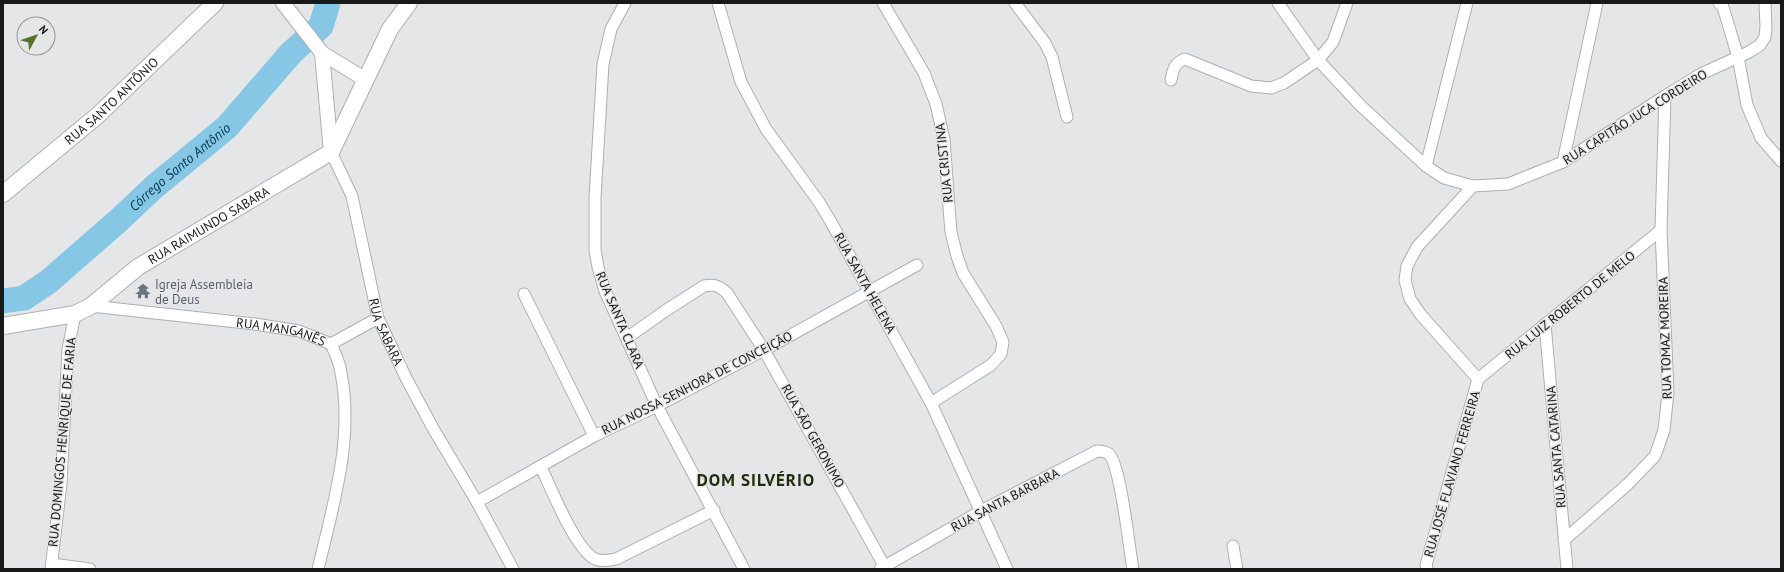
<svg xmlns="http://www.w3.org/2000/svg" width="1784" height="572" viewBox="0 0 1784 572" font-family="'PT Sans',sans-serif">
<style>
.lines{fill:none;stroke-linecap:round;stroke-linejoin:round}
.river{stroke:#86c7e5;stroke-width:25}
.minor-casing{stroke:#aeafb1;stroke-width:13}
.tertiary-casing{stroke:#aeafb1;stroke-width:16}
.secondary-casing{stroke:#aeafb1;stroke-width:18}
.minor{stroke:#fff;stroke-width:11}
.tertiary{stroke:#fff;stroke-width:14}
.secondary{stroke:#fff;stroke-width:16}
.labels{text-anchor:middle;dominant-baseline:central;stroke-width:3;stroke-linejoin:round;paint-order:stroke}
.street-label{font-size:13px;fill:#181919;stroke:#e5e6e8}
.worship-label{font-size:13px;fill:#5b616d;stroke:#e5e6e8;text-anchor:start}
.water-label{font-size:14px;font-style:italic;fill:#00394e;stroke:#e5e6e8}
.district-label{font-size:17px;font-weight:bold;letter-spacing:1px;fill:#212f0c;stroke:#e5e6e8}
</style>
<rect width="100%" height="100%" fill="#e5e6e8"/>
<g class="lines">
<path class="river" id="s1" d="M3,301l21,-3 24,-16 70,-61 36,-34 73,-60 64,-74 30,-27 7,-23"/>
<defs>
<g id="minor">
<path d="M625,3l-14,26 -8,35 -8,134v52l3,17 7,24 52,115 87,163"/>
<path d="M718,3l23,79 25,47 53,73 12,20 100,181 76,166"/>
<path d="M883,3l41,70 12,31 8,35 5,68 2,25 6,24 6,17 33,53 7,16 -2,12 -10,11 -60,38"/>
<path d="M1015,3l30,40 7,14 15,60"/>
<path d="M1278,3l40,57 43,46 65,60 18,12 29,8 35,-2 55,-22 102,-66 36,-22 48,-22 11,-7 5,-8 1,-10 -1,-24"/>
<path d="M1719,3l4,4 15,50 9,48 14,33 20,23"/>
<path d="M1171,80c2,-10 3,-17 14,-21l66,27 20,2 13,-5 34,-23 15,-18 14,-39"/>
<path id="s2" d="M331,152l21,44 26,122 28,60 28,52 43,72 36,67"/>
<path d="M1563,162l34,-159"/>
<path d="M1426,166l41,-163"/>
<path d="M1473,186l-56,61 -10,19 -2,14 5,19 11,16 57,64"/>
<path d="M524,294l70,142"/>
<path id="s3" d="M91,306l164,18 44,7 32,13c4,9 9,19 10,29 13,65 -8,133 -23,196"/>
<path d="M1545,324l22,245"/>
<path d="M627,338l38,-27 39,-25c11,-2 15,0 23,7l37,57 122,219"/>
<path d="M331,344l47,-26"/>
<path d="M1478,379l183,-149"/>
<path d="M541,467c10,21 34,82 54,92 7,3 14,1 21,0l98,-49"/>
<path d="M477,502l117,-66 63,-30 107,-56 153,-85"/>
<path d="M1564,540l64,-56 27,-28 9,-26 4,-37 -7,-163 4,-134"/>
<path d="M1233,546l4,23"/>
<path d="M52,564l38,5"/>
<path d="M51,569l10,-85 7,-135 7,-35"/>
<path d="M880,569l101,-58 116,-60c4,0 8,0 12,3 12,12 20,94 24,115"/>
<path d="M1427,569l-1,-4 52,-186"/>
</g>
<g id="tertiary">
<path d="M283,3l39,50 44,27"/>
<path d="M322,53l9,99"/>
</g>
<g id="secondary">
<path id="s4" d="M3,194l94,-78 118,-113"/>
<path id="s5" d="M3,326l72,-12 16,-8 47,-39 193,-115 59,-123 19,-26"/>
</g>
</defs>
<use href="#minor" class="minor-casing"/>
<use href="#tertiary" class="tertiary-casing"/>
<use href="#secondary" class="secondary-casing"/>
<use href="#minor" class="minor"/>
<use href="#tertiary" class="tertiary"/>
<use href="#secondary" class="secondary"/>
</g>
<defs>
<symbol id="temple-bare" viewBox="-9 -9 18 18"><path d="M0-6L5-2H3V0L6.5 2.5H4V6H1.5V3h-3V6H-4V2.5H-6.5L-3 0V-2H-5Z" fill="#6b7280" stroke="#e5e6e8" stroke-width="2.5" paint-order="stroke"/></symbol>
</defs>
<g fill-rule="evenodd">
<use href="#temple-bare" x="132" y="280" width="22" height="22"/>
</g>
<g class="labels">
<g class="street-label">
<text stroke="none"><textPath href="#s4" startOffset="143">RUA SANTO ANTÔNIO</textPath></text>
<text transform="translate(1635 117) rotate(-32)">RUA CAPITÃO JUCA CORDEIRO</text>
<text transform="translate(944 163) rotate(-96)">RUA CRISTINA</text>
<text stroke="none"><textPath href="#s5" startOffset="234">RUA RAIMUNDO SABARA</textPath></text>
<text transform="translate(865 283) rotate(61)">RUA SANTA HELENA</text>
<text transform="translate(1570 305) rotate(-39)">RUA LUIZ ROBERTO DE MELO</text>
<text transform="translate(620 320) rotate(67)">RUA SANTA CLARA</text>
<text stroke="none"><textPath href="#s2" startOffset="189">RUA SABARA</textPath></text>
<text stroke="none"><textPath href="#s3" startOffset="192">RUA MANGANÊS</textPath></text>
<text transform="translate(1665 338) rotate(-92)">RUA TOMAZ MOREIRA</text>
<text transform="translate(697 383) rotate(-27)">RUA NOSSA SENHORA DE CONCEIÇÃO</text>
<text transform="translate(813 436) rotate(61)">RUA SÃO GERONIMO</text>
<text transform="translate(62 442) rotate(-85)">RUA DOMINGOS HENRIQUE DE FARIA</text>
<text transform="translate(1556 447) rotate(-95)">RUA SANTA CATARINA</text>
<text transform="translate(1452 474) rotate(-74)">RUA JOSÉ FLAVIANO FERREIRA</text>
<text transform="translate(1005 500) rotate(-28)">RUA SANTA BARBARA</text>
</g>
<g class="worship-label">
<text x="155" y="284">Igreja Assembleia<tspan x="155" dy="15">de Deus</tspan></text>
</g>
<g class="water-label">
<text stroke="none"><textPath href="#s1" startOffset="225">Córrego Santo Antônio</textPath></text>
</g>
<g class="district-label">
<text x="756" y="480">DOM SILVÉRIO</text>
</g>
</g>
<rect width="1784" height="572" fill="none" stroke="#181919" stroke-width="8"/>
<g transform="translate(36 36) rotate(50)"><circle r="19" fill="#e5e6e8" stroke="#939495"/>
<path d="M0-3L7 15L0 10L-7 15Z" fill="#547329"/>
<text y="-6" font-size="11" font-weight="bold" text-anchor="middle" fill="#181919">N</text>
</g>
</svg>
